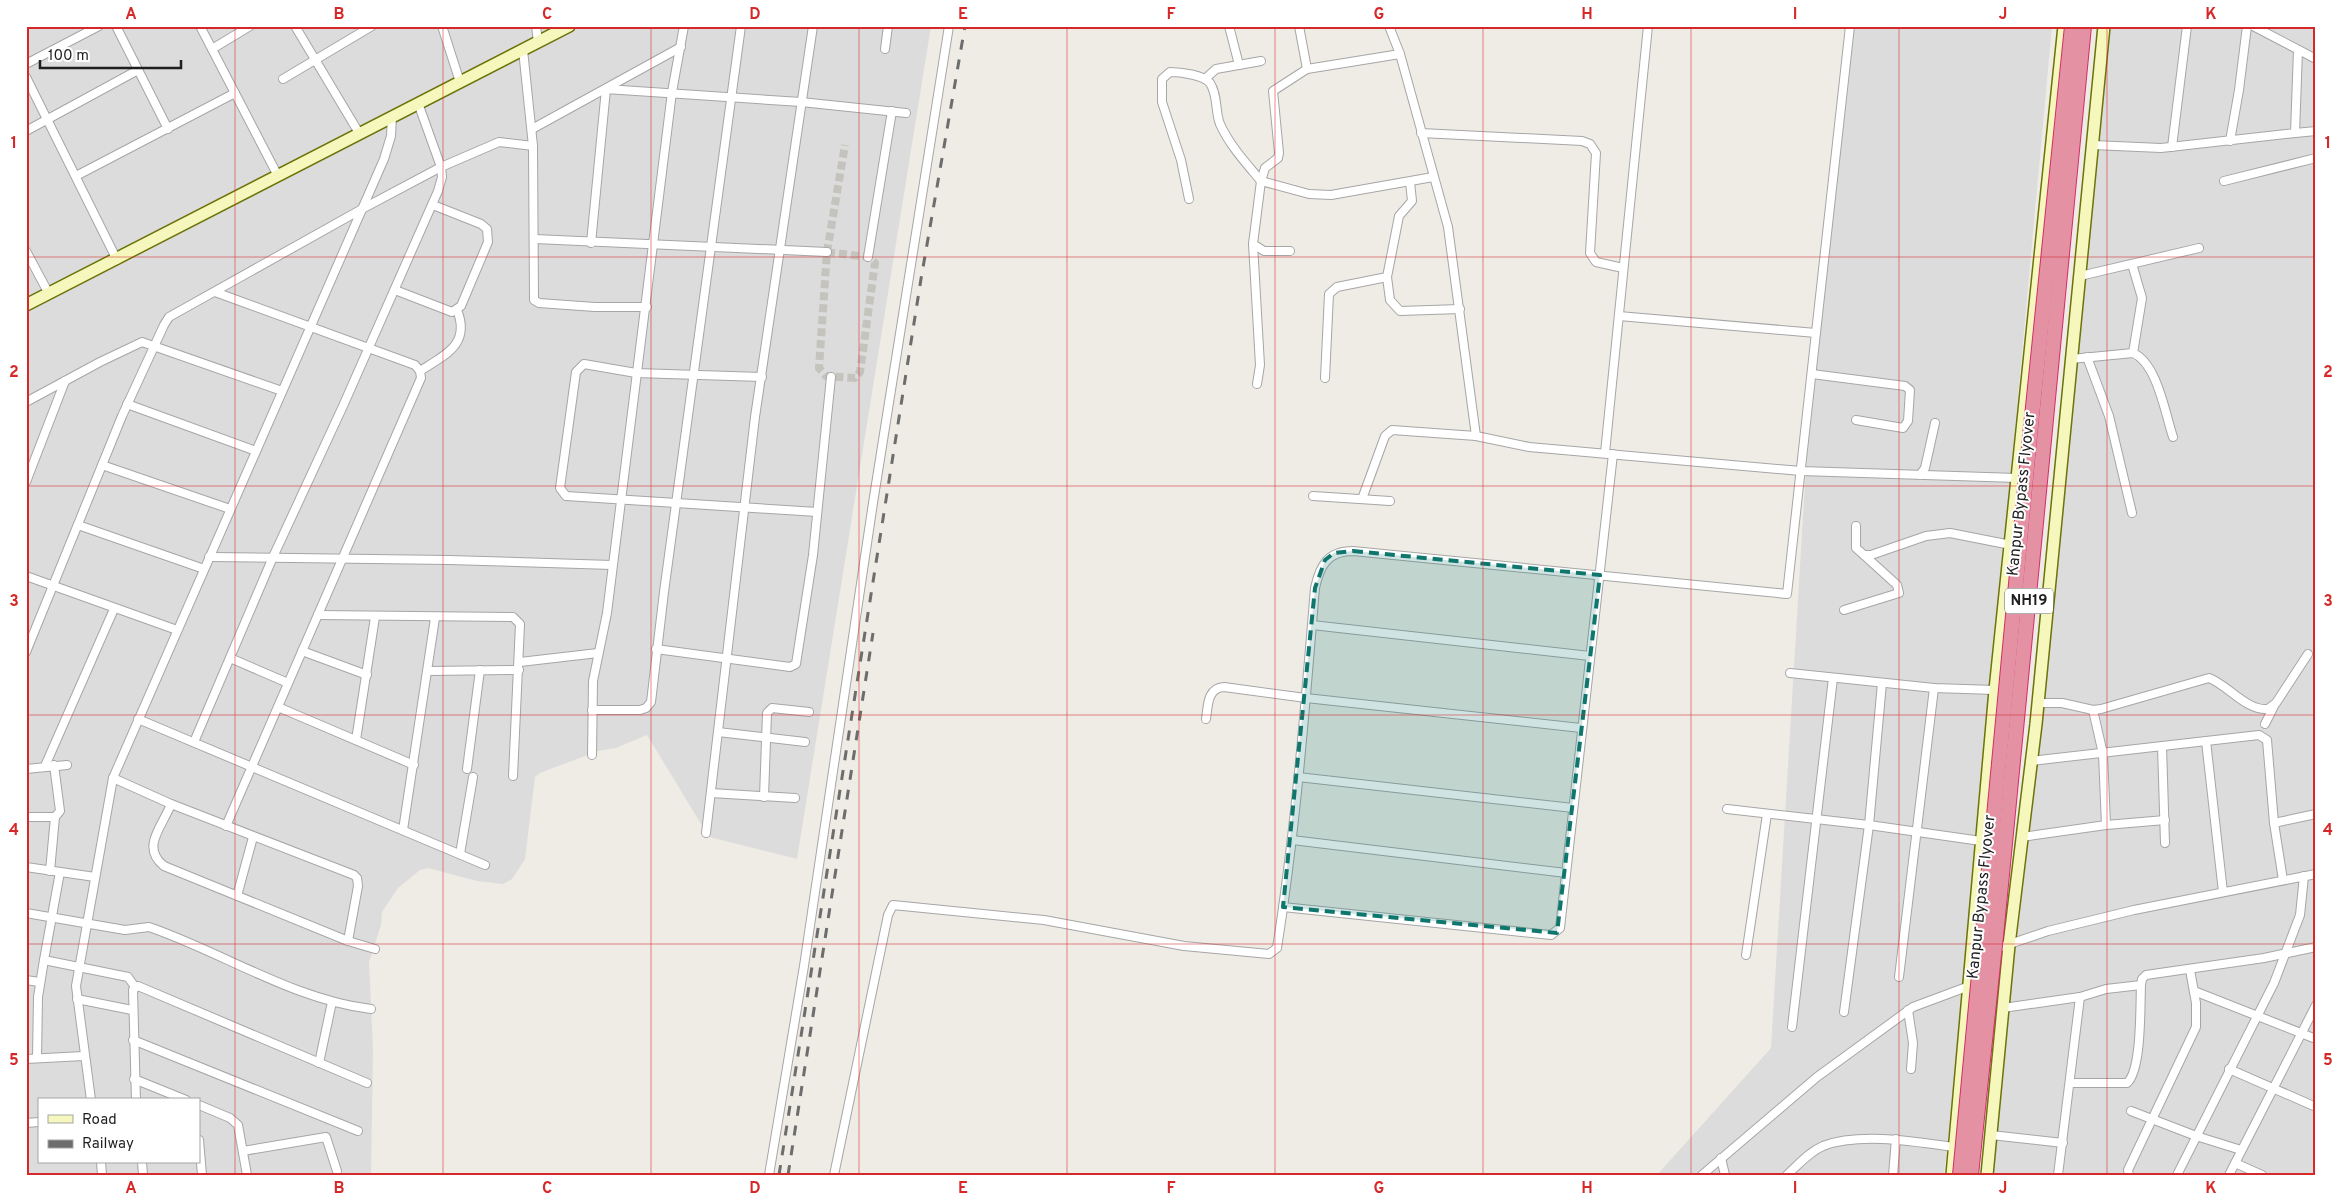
<svg xmlns="http://www.w3.org/2000/svg" width="2342" height="1201" viewBox="0 0 2342 1201" font-family="Overpass,sans-serif">
<style>
.residential{fill:#dddcdc;fill-rule:evenodd}
.lines{fill:none;stroke-linecap:round;stroke-linejoin:round}
.street-tunnel{stroke:#c5c3be;stroke-width:8;stroke-dasharray:8 4;stroke-linecap:butt}
.street-casing{stroke:#a6a6a6;stroke-width:10}
.secondary-casing{stroke:#6b7309;stroke-width:14}
.street{stroke:#fff;stroke-width:8}
.secondary{stroke:#f6f7bc;stroke-width:11}
.rail{stroke:#6d6d6d;stroke-width:3;stroke-dasharray:10 10;stroke-linecap:butt}
.highway-bridge-casing{stroke:#d42c6b;stroke-width:16;stroke-linecap:butt}
.highway-bridge{stroke:#e391a3;stroke-width:14}
.marked{fill:#0f766e;fill-opacity:0.2;stroke:#0f766e;stroke-width:4;stroke-dasharray:10 6;stroke-linejoin:round}
.grid{fill:none;stroke:#d62828;stroke-width:1;stroke-opacity:0.55}
.labels{text-anchor:middle;dominant-baseline:central;stroke-width:4;stroke-linejoin:round;paint-order:stroke}
.shield{fill:#fff;stroke:#626262;stroke-width:1}
.shield-label{font-size:15px;font-weight:bold;fill:#1f1f1f}
.street-label{font-size:16px;fill:#1f1f1f;stroke:#fff}
.neatline{fill:none;stroke:#d62828;stroke-width:2}
.grid-label{font-size:16px;text-anchor:middle;font-weight:bold;fill:#d62828}
</style>
<rect width="100%" height="100%" fill="#efece6"/>
<g class="residential">
<path d="M26,26h905l-134,833 -88,-22 -62,-102 -31,13 -18,3 -58,22 -5,4 -10,82 -13,20 -9,5 -26,-3 -49,-13 -8,2 -22,18 -16,24 -1,13 -12,37 4,87 -2,126h-345zM39,1100h160v62h-160z"/>
<path d="M1847,26h205l-93,1012 -15,137h-287l114,-127 35,-581z"/>
<path d="M2109,26h207v1149h-327l73,-664z"/>
</g>
<g class="lines">
<path class="street-tunnel" d="M827,252l41,5 7,6 -15,109 -5,6 -29,-2 -7,-8 8,-116 18,-107"/>
<defs>
<g id="street">
<path d="M116,26l52,103"/>
<path d="M200,26l78,150"/>
<path d="M295,26l64,107"/>
<path d="M442,26l18,56"/>
<path d="M536,26l2,16"/>
<path d="M1229,26l10,39"/>
<path d="M1299,26l8,43 93,-15"/>
<path d="M1389,26l11,28 48,173 28,209 53,11 272,24 216,7"/>
<path d="M2253,26l63,33"/>
<path d="M212,49l38,-23"/>
<path d="M885,49l3,-23"/>
<path d="M523,50l10,96 1,154 5,3 56,4h52"/>
<path d="M26,64l73,-38"/>
<path d="M26,77l91,183"/>
<path d="M283,79l89,-53"/>
<path d="M1205,79l11,-10 45,-8"/>
<path d="M532,129l149,-82"/>
<path d="M26,131l112,-61"/>
<path d="M1421,133l161,8 8,3 6,9 -6,100 6,9 27,6"/>
<path d="M2295,133l21,-2"/>
<path d="M2230,141l9,-51 8,-64"/>
<path d="M2093,145l68,3 134,-15 3,-83"/>
<path d="M2172,147l15,-121"/>
<path d="M76,176l159,-83"/>
<path d="M1261,181l4,-13 13,-10 1,-5 -6,-62 34,-22"/>
<path d="M2224,181l92,-23"/>
<path d="M1189,199l-8,-39 -19,-58v-23l8,-7c10,0 34,3 40,11 8,12 5,29 10,41 10,22 26,39 41,57"/>
<path d="M535,239l292,13"/>
<path d="M591,243l15,-154 195,13 105,11"/>
<path d="M1253,244l7,121 -3,19"/>
<path d="M26,251l23,43"/>
<path d="M1290,251h-26l-11,-7 8,-63 48,13 22,1 102,-18"/>
<path d="M868,257l24,-146"/>
<path d="M2132,264l10,34 -9,55"/>
<path d="M2080,276l119,-28"/>
<path d="M1387,277l3,23 10,11 60,-2"/>
<path d="M395,290l57,22 9,-6 27,-64 -1,-13 -6,-5 -48,-19"/>
<path d="M215,292l200,73 5,6 1,7 -195,448"/>
<path d="M1619,316l197,17"/>
<path d="M2087,357l22,59 23,97"/>
<path d="M2071,359l62,-6c24,10 32,60 40,84"/>
<path d="M420,371c25,-16 51,-27 37,-61"/>
<path d="M1812,374l93,12 5,4 -2,31 -5,7 -47,-8"/>
<path d="M762,377l-126,-4 -52,-9 -8,8 -16,116 6,8 251,16"/>
<path d="M1325,378l4,-84 8,-7 50,-10 12,-61 13,-15 -2,-19"/>
<path d="M26,402l74,-40 42,-20 140,49"/>
<path d="M127,404l129,47"/>
<path d="M1605,453l43,-427"/>
<path d="M102,465l128,44"/>
<path d="M1920,475l5,-7 10,-45"/>
<path d="M26,482l39,-101"/>
<path d="M1313,496l77,5"/>
<path d="M1362,499l23,-63 7,-6 84,6"/>
<path d="M78,525l126,44"/>
<path d="M1856,526v22l8,7h7l55,-19 24,-3 61,12"/>
<path d="M209,557l240,3 163,5"/>
<path d="M26,576l151,54"/>
<path d="M1844,610l55,-17 -2,-8 -33,-30"/>
<path d="M318,615l195,2 7,7 -7,152"/>
<path d="M1312,625l278,31"/>
<path d="M656,649l134,18 6,-3 17,-109 18,-178"/>
<path d="M302,651l65,24"/>
<path d="M26,652l96,-236 42,-91 5,-8 193,-108 79,-42 58,-25 34,4"/>
<path d="M230,658l58,25"/>
<path d="M520,662l78,-9"/>
<path d="M428,671l91,-1"/>
<path d="M1790,673l144,15 61,2"/>
<path d="M2038,703h24l31,7 8,-1 108,-31c19,7 37,33 59,31l8,-6 32,-49"/>
<path d="M278,707l136,58"/>
<path d="M592,710h48l6,-2 5,-6 13,-110 77,-566"/>
<path d="M2093,710l10,44 3,71 59,-5"/>
<path d="M138,719l347,146"/>
<path d="M1206,719c2,-13 1,-31 18,-32l82,11 275,30"/>
<path d="M2265,724l9,-18"/>
<path d="M718,732l87,10"/>
<path d="M356,740l19,-123"/>
<path d="M2206,741l17,151"/>
<path d="M194,742l79,-185 70,-151 95,-215 4,-14 -1,-10 -23,-64"/>
<path d="M2162,746l3,97"/>
<path d="M592,755l1,-74 14,-68 65,-521 12,-66"/>
<path d="M2031,761l228,-26 8,5 7,83 9,57"/>
<path d="M45,766l69,-157"/>
<path d="M26,769l41,-4"/>
<path d="M467,769l13,-99"/>
<path d="M1298,777l275,31"/>
<path d="M113,778l58,26 183,71 3,3 1,8 -10,55"/>
<path d="M711,793l84,5"/>
<path d="M764,797l3,-84 5,-5 37,4"/>
<path d="M171,804c-8,22 -31,43 -7,62l184,75 27,8"/>
<path d="M1727,809l142,16 112,16"/>
<path d="M26,817h29l5,-6 -6,-46"/>
<path d="M2274,823l42,-9"/>
<path d="M403,830l32,-212"/>
<path d="M706,833l49,-416 58,-391"/>
<path d="M2022,837l84,-12"/>
<path d="M1292,840l274,33"/>
<path d="M460,854l13,-77"/>
<path d="M26,867l69,10"/>
<path d="M50,871l5,-54"/>
<path d="M60,872l-16,88 84,17 7,10"/>
<path d="M237,896l16,-59"/>
<path d="M1283,907l268,28 9,-7 53,-474"/>
<path d="M26,913l99,17 24,-3c73,25 145,73 222,82"/>
<path d="M1992,950l56,-19 86,-21 182,-36"/>
<path d="M1746,955l21,-141"/>
<path d="M1899,977l35,-289"/>
<path d="M26,980l13,2"/>
<path d="M2194,991l122,48"/>
<path d="M77,999l55,11"/>
<path d="M2003,1008l77,-11 26,-8 35,-4 1,-6 4,-4 118,-17 52,-11"/>
<path d="M1908,1010l5,33 -2,26"/>
<path d="M1844,1012l25,-187 13,-142"/>
<path d="M1792,1027l41,-349"/>
<path d="M133,1040l225,91"/>
<path d="M37,1058l1,-61 6,-37"/>
<path d="M26,1059l58,-3"/>
<path d="M319,1063l13,-61"/>
<path d="M2229,1069l87,38"/>
<path d="M134,1079l52,21"/>
<path d="M2070,1083h57c15,-13 13,-77 14,-98"/>
<path d="M91,1100l-15,-114 37,-208 271,-619 7,-23 1,-20"/>
<path d="M136,1100l-3,-110 5,-4 229,97"/>
<path d="M199,1105l31,13 8,7 9,50"/>
<path d="M2131,1111l65,25 45,14"/>
<path d="M26,1123l13,-1"/>
<path d="M1991,1135l72,8"/>
<path d="M199,1140l3,35"/>
<path d="M243,1151l83,-14 11,34"/>
<path d="M1721,1158l4,17"/>
<path d="M101,1162l1,13"/>
<path d="M142,1162l1,13"/>
<path d="M2235,1163l27,12"/>
<path d="M769,1175l35,-209 69,-463 76,-477"/>
<path d="M834,1175l54,-260 5,-10 151,15 140,26 85,8 8,-6c19,-120 28,-240 38,-360 5,-23 13,-37 38,-37l434,43 63,-568"/>
<path d="M1702,1175l115,-98 96,-70 59,-22"/>
<path d="M1787,1175c11,-10 22,-23 36,-29 37,-14 94,-4 131,1"/>
<path d="M1893,1175l3,-36"/>
<path d="M2058,1175l22,-178"/>
<path d="M2129,1175l-1,-5 68,-143v-24l-6,-33"/>
<path d="M2177,1175l97,-192 26,-68 4,-39"/>
<path d="M2229,1175l87,-170"/>
</g>
<g id="secondary">
<path d="M26,305l543,-279"/>
<path d="M1952,1175l43,-485 69,-664"/>
<path d="M1987,1175l22,-230 27,-221 68,-698"/>
</g>
</defs>
<use href="#street" class="street-casing"/>
<use href="#secondary" class="secondary-casing"/>
<use href="#street" class="street"/>
<use href="#secondary" class="secondary"/>
<g class="rail">
<path d="M779,1175l142,-896 44,-253"/>
<path d="M788,1175l85,-542"/>
</g>
<defs>
<g id="highway-bridge">
<path d="M1960,1175l70,-739 42,-410"/>
<path d="M1971,1175l26,-249 87,-900"/>
</g>
</defs>
<use href="#highway-bridge" class="highway-bridge-casing"/>
<use href="#highway-bridge" class="highway-bridge"/>
</g>
<path class="marked" d="M1353,551l247,24 -43,358 -274,-26 32,-319 10,-28 9,-7z"/>
<path class="grid" d="M235,26v1149M443,26v1149M651,26v1149M859,26v1149M1067,26v1149M1275,26v1149M1483,26v1149M1691,26v1149M1899,26v1149M2107,26v1149M26,257h2290M26,486h2290M26,715h2290M26,944h2290"/>
<g class="labels">
<rect class="shield" x="2005" y="588.5" width="48" height="25" rx="4"/>
<g class="shield-label">
<text x="2029" y="601">NH19</text>
</g>
<g class="street-label">
<text transform="translate(2022 494) rotate(-84)">Kanpur Bypass Flyover</text>
<text transform="translate(1982 897) rotate(-84)">Kanpur Bypass Flyover</text>
</g>
</g>
<rect width="2342" height="1201" fill="none" stroke="#ffffff" stroke-width="55"/>
<rect x="38" y="1098" width="162" height="65" fill="#ffffff" stroke="#a5a5a5"/>
<rect x="48" y="1115" width="25" height="8" fill="#f6f7bc" stroke="#a5a5a5"/>
<text x="82" y="1124" font-size="15" fill="#1f1f1f">Road</text>
<rect x="48" y="1140" width="25" height="8" fill="#6d6d6d" stroke="#a5a5a5"/>
<text x="82" y="1148" font-size="15" fill="#1f1f1f">Railway</text>
<path d="M40 60v8h141v-8" fill="none" stroke="#1f1f1f" stroke-width="2.5"/>
<text x="48" y="60" font-size="15" fill="#1f1f1f" stroke="#ffffff" stroke-width="4" paint-order="stroke">100 m</text>
<rect x="28" y="28" width="2286" height="1146" class="neatline"/>
<g class="grid-label">
<text x="131" y="19">A</text>
<text x="339" y="19">B</text>
<text x="547" y="19">C</text>
<text x="755" y="19">D</text>
<text x="963" y="19">E</text>
<text x="1171" y="19">F</text>
<text x="1379" y="19">G</text>
<text x="1587" y="19">H</text>
<text x="1795" y="19">I</text>
<text x="2003" y="19">J</text>
<text x="2211" y="19">K</text>
<text x="14" y="148">1</text>
<text x="2328" y="148">1</text>
<text x="14" y="377">2</text>
<text x="2328" y="377">2</text>
<text x="14" y="606">3</text>
<text x="2328" y="606">3</text>
<text x="14" y="835">4</text>
<text x="2328" y="835">4</text>
<text x="14" y="1065">5</text>
<text x="2328" y="1065">5</text>
<text x="131" y="1193">A</text>
<text x="339" y="1193">B</text>
<text x="547" y="1193">C</text>
<text x="755" y="1193">D</text>
<text x="963" y="1193">E</text>
<text x="1171" y="1193">F</text>
<text x="1379" y="1193">G</text>
<text x="1587" y="1193">H</text>
<text x="1795" y="1193">I</text>
<text x="2003" y="1193">J</text>
<text x="2211" y="1193">K</text>
</g>
</svg>
